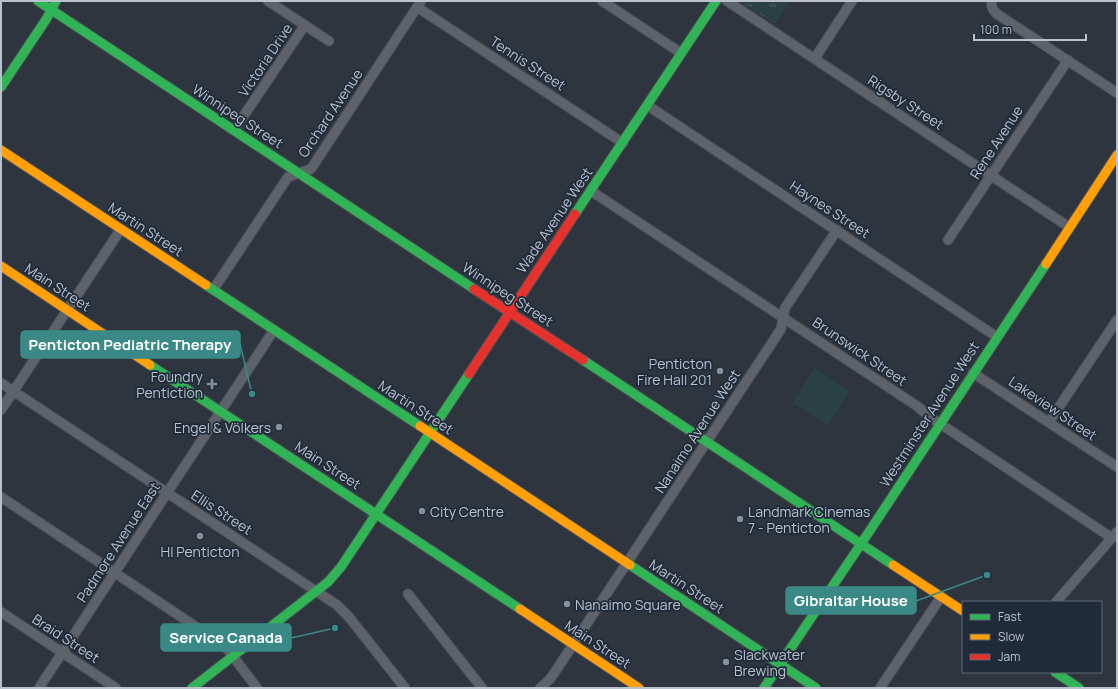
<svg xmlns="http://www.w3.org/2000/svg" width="1118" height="689" viewBox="0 0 1118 689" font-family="Manrope,sans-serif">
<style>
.grass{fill:url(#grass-tufts)}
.pitch{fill:#2a4144}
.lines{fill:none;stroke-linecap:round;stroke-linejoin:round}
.street-casing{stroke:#4c5158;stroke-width:11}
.fast-casing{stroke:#4c5158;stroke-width:11}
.slow-casing{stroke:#4c5158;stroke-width:11}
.jam-casing{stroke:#4c5158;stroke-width:11}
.street{stroke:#5e636b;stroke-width:9}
.fast{stroke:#30b455;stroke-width:9}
.slow{stroke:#ff9f0a;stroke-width:9}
.jam{stroke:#e5322d;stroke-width:9}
.poi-dot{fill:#88909b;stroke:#202b3a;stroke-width:1.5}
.labels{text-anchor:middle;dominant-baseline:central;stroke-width:3.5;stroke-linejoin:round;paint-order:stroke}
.street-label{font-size:14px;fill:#b9c1cd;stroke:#202b3a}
.poi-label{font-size:14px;fill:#b9c1cd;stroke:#202b3a;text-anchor:start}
.leader{fill:none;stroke:#3a8986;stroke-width:1.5}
.callout-dot{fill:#3a8986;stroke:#202b3a;stroke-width:1.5}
.callout{fill:#3a8986;stroke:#3a8986;stroke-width:1.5}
.callout-label{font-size:15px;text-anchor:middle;font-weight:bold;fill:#fff}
</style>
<defs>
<pattern id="grass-tufts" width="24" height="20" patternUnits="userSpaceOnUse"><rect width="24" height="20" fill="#2a4144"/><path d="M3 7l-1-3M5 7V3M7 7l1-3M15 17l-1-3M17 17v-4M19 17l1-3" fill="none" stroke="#475b5e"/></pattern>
</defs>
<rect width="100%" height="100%" fill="#2e353e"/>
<path class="grass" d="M739,1h51l-15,23z"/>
<path class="pitch" d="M815,368l35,23 -22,35 -35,-23z"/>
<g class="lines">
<defs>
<g id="street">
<path d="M268,1l61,40"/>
<path d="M602,1l79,52"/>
<path d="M727,1l342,226"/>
<path d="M992,1c-2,5 1,9 5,13l120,79"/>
<path d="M417,7l206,136"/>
<path d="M815,58l37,-57"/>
<path d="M647,105l350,232"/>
<path d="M234,130l71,-105"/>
<path d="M591,191l326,215 13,11 182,121"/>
<path d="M948,240l120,-180"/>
<path d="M213,290l75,-113 23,-8 110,-168"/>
<path d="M973,373l144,94"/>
<path d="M1,383l336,222 12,12 56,71"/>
<path d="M1,410l120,-181"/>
<path d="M1049,422l68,-102"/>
<path d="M1,497l224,149 32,42"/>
<path d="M408,594l74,94"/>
<path d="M1056,602l61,-70"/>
<path d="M1,612l115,76"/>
<path d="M39,688l235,-358"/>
<path d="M540,688l10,-9 5,-7 226,-343 4,-21 52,-78"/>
<path d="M880,688l61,-91"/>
</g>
<g id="fast">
<path d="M38,1l436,288"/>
<path d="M1,87l46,-69 9,-17"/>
<path d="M575,214l141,-213"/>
<path d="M206,285l214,141"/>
<path d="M583,360l310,205"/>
<path d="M150,365l370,244"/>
<path d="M630,565l186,123"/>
<path d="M1055,672l24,16"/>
<path d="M192,688l136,-106 13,-15 128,-193"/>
<path d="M764,688l97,-144 185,-280"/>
</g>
<g id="slow">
<path d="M1,150l205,135"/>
<path d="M1046,264l71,-109"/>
<path d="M1,266l149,99"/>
<path d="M420,426l210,139"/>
<path d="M893,565l70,46"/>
<path d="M520,609l119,79"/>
</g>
<g id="jam">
<path d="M474,289l109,71"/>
<path d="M469,374l106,-160"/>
</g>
</defs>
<use href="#street" class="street-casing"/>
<use href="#fast" class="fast-casing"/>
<use href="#slow" class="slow-casing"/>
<use href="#jam" class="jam-casing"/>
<use href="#street" class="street"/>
<use href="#fast" class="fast"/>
<use href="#slow" class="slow"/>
<use href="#jam" class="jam"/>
</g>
<g class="poi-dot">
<circle cx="720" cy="371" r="4"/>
<path d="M210 378h4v4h4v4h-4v4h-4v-4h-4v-4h4z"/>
<circle cx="279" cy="427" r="4"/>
<circle cx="422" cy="511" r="4"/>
<circle cx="740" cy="519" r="4"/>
<circle cx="200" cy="536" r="4"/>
<circle cx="567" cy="604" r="4"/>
<circle cx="726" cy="662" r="4"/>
</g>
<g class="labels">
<g class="street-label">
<text transform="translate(265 60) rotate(-56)">Victoria Drive</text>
<text transform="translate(528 63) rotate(33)">Tennis Street</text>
<text transform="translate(906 102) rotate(33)">Rigsby Street</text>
<text transform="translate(330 113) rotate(-56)">Orchard Avenue</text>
<text transform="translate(238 116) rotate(33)">Winnipeg Street</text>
<text transform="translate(996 142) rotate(-57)">Rene Avenue</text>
<text transform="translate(830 209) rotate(33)">Haynes Street</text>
<text transform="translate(554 220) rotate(-56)">Wade Avenue West</text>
<text transform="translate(146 229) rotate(33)">Martin Street</text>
<text transform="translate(58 287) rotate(33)">Main Street</text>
<text transform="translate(508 294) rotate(33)">Winnipeg Street</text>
<text transform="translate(860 351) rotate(34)">Brunswick Street</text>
<text transform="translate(416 407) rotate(33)">Martin Street</text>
<text transform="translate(1053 408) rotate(34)">Lakeview Street</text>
<text transform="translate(929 414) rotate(-57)">Westminster Avenue West</text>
<text transform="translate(697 431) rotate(-57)">Nanaimo Avenue West</text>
<text transform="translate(328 465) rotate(33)">Main Street</text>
<text transform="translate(222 512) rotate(33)">Ellis Street</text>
<text transform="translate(118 542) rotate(-57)">Padmore Avenue East</text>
<text transform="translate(687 586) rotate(33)">Martin Street</text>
<text transform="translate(66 638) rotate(33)">Braid Street</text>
<text transform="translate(598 644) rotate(33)">Main Street</text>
</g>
<g class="poi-label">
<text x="712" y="363" text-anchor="end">Penticton<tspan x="712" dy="16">Fire Hall 201</tspan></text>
<text x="203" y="376" text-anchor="end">Foundry<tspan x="203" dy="16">Pentiction</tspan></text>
<text x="271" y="427" text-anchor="end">Engel &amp; Völkers</text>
<text x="430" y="511">City Centre</text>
<text x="748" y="511">Landmark Cinemas<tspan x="748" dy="16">7 - Penticton</tspan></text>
<text x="200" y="551" text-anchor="middle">HI Penticton</text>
<text x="575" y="604">Nanaimo Square</text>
<text x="734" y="654">Slackwater<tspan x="734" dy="16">Brewing</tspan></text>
</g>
</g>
<path class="leader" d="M252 394L240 344M987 575L916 601M335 628L291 638"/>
<g class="callout-dot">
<circle cx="252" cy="394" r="4"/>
<circle cx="987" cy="575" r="4"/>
<circle cx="335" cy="628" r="4"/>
</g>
<g class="callout">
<rect x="21" y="331" width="219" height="27" rx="4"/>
<rect x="786" y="587" width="130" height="27" rx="4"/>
<rect x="161" y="624" width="130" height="27" rx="4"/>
</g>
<g class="callout-label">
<text x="130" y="350">Penticton Pediatric Therapy</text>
<text x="851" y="606">Gibraltar House</text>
<text x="226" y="643">Service Canada</text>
</g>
<rect width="1118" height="689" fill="none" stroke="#b9c1cd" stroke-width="4"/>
<rect x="962" y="601" width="140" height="72" fill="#202b3a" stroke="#5d6775"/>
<rect x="970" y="614" width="20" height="6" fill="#30b455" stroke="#5d6775"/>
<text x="998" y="621" font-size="12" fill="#b9c1cd">Fast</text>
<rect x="970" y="634" width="20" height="6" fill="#ff9f0a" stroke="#5d6775"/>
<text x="998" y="641" font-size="12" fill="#b9c1cd">Slow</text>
<rect x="970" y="654" width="20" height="6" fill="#e5322d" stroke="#5d6775"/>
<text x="998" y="661" font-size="12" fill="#b9c1cd">Jam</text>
<path d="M974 34v6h112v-6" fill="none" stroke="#b9c1cd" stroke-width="2"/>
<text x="980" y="34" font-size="12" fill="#b9c1cd" stroke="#202b3a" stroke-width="3" paint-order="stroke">100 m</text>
</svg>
